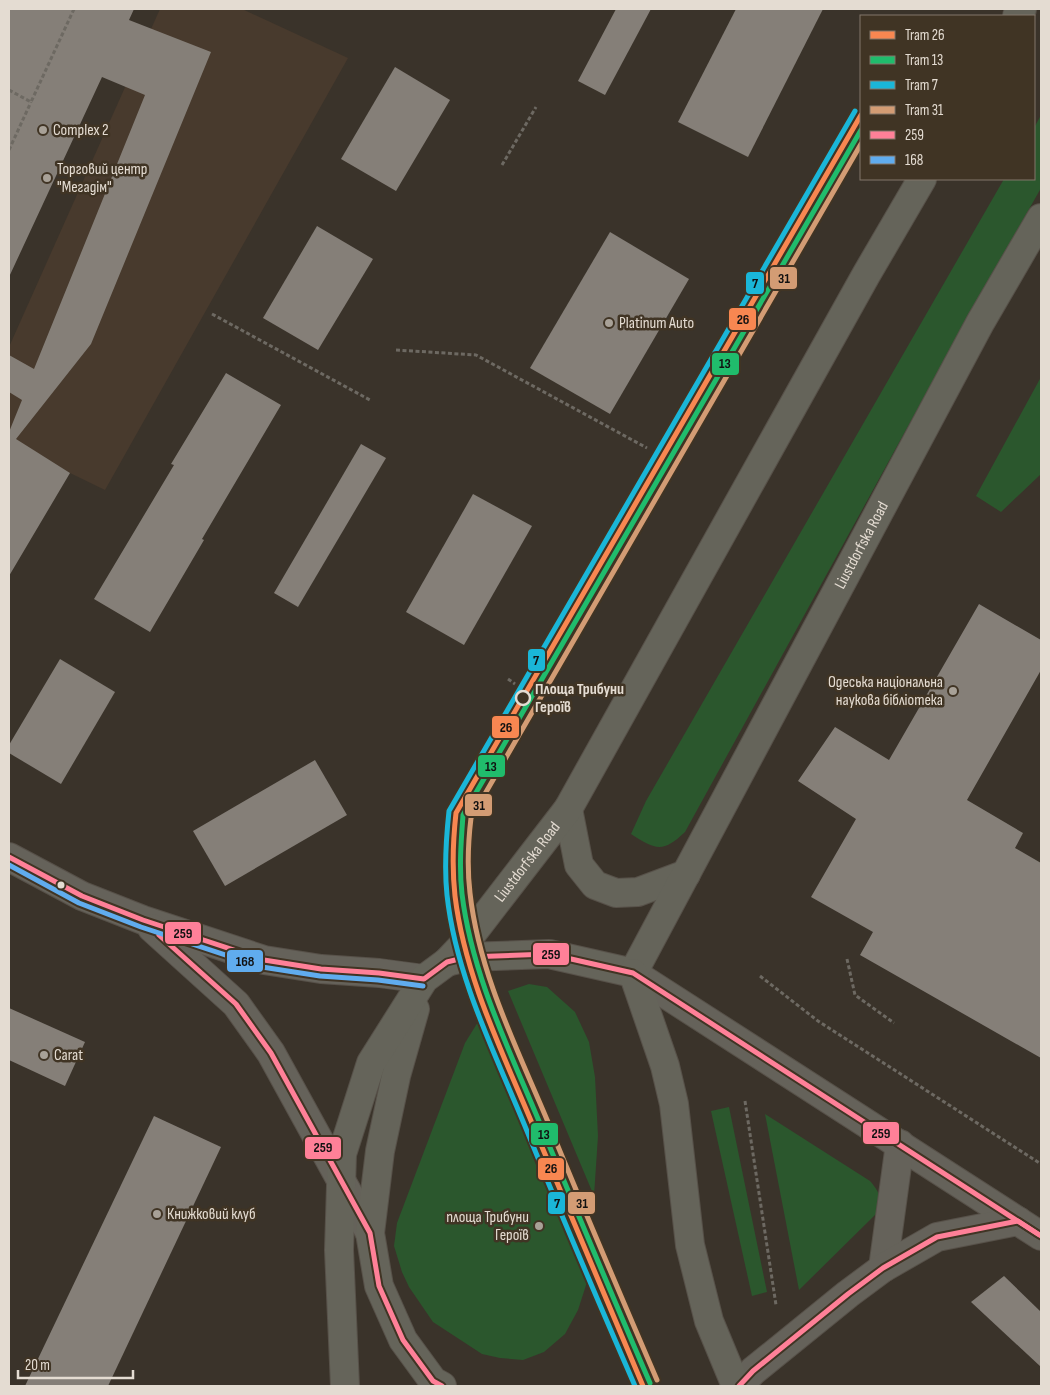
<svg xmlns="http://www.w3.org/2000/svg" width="1050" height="1395" viewBox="0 0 1050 1395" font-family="'Sofia Sans Condensed',sans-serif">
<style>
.industrial{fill:#483a2d}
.green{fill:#2b572d}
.building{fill:#857f78}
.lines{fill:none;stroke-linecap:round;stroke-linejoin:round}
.secondary-casing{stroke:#575149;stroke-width:30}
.primary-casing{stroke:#575149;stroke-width:30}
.path{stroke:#6d6962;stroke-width:3;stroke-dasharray:4 2.5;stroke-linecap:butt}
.secondary{stroke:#65625a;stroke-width:28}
.primary{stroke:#65645a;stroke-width:28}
.bus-1-casing{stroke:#403424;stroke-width:9}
.bus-2-casing{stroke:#403424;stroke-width:9}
.bus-1{stroke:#ff8098;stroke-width:5}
.bus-2{stroke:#60acee;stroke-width:5}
.tram-1-casing{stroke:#403424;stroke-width:9}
.tram-2-casing{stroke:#403424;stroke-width:9}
.tram-3-casing{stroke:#403424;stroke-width:9}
.tram-4-casing{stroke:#403424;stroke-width:9}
.tram-1{stroke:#f88751;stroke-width:5}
.tram-2{stroke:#20bc6c;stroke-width:5}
.tram-3{stroke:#1ab6d8;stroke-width:5}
.tram-4{stroke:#d39c74;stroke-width:5}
.poi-dot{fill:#a8a197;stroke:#403424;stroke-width:2}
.stop-dot{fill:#403424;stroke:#e4dcd2;stroke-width:2.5}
.bus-dot{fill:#e4dcd2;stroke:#403424;stroke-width:2}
.labels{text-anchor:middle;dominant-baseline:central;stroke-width:5;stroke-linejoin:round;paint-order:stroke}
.poi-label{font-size:16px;fill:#e4dcd2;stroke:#403424;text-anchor:start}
.street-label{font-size:16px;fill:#e4dcd2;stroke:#403424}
.stop-label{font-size:16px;font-weight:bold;fill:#e4dcd2;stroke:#403424;text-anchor:start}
.line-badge{stroke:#403424;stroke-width:2}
.pale-badge-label{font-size:14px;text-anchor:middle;font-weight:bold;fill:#111}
</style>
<rect width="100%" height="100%" fill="#3a332a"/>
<path class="industrial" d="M160,9h82l106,49 -243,432 -35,-17 -61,-37v-89z"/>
<g class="green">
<path d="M1041,115v73l-79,140 -277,504c-22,21 -29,18 -54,2l15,-33 358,-622h30v-51z"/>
<path d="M1041,377v97l-40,38 -25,-16z"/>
<path d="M529,984l18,3 28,25 14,30 6,35 3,59 -4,60 -86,-205z"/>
<path d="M481,1017l108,259 -11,34 -13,24 -21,18 -21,8 -23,-2 -18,-4 -49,-32 -24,-35 -7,-15 -8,-26 3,-23 68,-180z"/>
<path d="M729,1107l38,185 -15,4 -41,-185z"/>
<path d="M765,1114l105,67c11,13 11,16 7,32l-78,77z"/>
</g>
<g class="building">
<path d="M9,9h125l-5,11 82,32 -120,292 -75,95 54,34 -61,103v-144l13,-32 -13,-8v-37l25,14 111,-274 -43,-18 -93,200z"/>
<path d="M616,9h35l-46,86 -27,-14z"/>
<path d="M736,9h87l-75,148 -70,-35z"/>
<path d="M395,67l55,33 -54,91 -55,-32z"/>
<path d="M317,226l56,33 -55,91 -55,-32z"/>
<path d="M610,232l79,47 -79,135 -80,-46z"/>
<path d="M226,373l55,32 -79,134 2,1 -54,92 -56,-33 80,-134 -3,-1z"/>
<path d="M361,444l25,14 -88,149 -24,-14z"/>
<path d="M473,494l59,32 -68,119 -58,-33z"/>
<path d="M979,604l62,36v30l-74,130 56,33 -8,15 26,15v195l-181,-103 13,-23 -62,-35 45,-78 -58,-38 37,-54 54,33z"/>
<path d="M60,659l55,33 -54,92 -52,-31v-8z"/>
<path d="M315,760l32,55 -122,71 -32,-55z"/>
<path d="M9,1008l76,34 -20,44 -56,-26z"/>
<path d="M154,1116l67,31 -113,239h-83z"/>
<path d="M1004,1276l37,36v55l-70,-65z"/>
</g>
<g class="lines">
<defs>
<g id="secondary">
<path d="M9,857l73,39 61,24 121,40 57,9 58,4 45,6"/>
<path d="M152,928l84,76 35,49 99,180"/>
<path d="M633,973l408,263"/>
<path d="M883,1268l17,-124"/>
<path d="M739,1386l14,-15 95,-77 35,-26 54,-31 81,-16"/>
</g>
<g id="primary">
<path d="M1017,16l5,-7"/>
<path d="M568,809l11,56 16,20 21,8 22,-1 48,-18"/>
<path d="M447,962l20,-5 82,-3 84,19"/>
<path id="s1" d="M633,973l347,-650 61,-105"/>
<path d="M633,973l32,93 9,38 16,141 19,76 27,65"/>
<path d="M415,1009l-19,67 -16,75 -10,82 9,53 24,54 30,41 9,5"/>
<path id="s2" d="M345,1386l-6,-136 3,-96 29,-91 53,-84 23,-17 17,-18 104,-135 298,-534 56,-96"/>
</g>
</defs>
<use href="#secondary" class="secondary-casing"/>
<use href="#primary" class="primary-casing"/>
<g class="path">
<path d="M9,90l22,12 43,-93"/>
<path d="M9,150l22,-48"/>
<path d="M502,165l34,-58"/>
<path d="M212,314l158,86"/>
<path d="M396,350l80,5 171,93"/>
<path d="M508,679l7,5"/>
<path d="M847,959l8,36 39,28"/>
<path d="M760,976l58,45 223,143"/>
<path d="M745,1101l31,204"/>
</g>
<use href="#secondary" class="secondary"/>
<use href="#primary" class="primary"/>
<defs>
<g id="bus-1">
<path d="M9,857l73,39 61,24 121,40 57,9 58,4 45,6 23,-17 20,-5 82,-3 84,19 408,263"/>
<path d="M159,935l77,69 35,49 99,180 9,53 24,54 30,41 9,5"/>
<path d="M739,1386l14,-15 95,-77 35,-26 54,-31 81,-16 20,13"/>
</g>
<path id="bus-2" d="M9,865l70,38 62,24 121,40 58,9 58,4 45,6"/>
</defs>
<use href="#bus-1" class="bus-1-casing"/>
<use href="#bus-2" class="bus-2-casing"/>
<use href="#bus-1" class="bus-1"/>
<use href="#bus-2" class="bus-2"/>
<defs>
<path id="tram-1" d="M643,1386c-37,-86 -73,-172 -109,-258 -31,-75 -69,-150 -79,-232 -3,-27 -2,-56 1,-83l405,-698"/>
<path id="tram-2" d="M650,1383c-37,-85 -73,-171 -109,-257 -31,-75 -69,-150 -79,-232 -3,-26 -1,-52 1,-79l398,-685"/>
<path id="tram-3" d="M635,1386c-37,-85 -73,-169 -108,-255 -31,-76 -71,-153 -80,-236 -3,-28 -1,-56 2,-84l406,-700"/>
<path id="tram-4" d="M657,1380c-37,-86 -74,-172 -109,-258 -31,-74 -69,-148 -78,-229 -3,-25 -2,-50 1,-75l390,-674"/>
</defs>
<use href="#tram-1" class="tram-1-casing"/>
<use href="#tram-2" class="tram-2-casing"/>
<use href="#tram-3" class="tram-3-casing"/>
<use href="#tram-4" class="tram-4-casing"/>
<use href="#tram-1" class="tram-1"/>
<use href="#tram-2" class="tram-2"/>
<use href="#tram-3" class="tram-3"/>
<use href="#tram-4" class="tram-4"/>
</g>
<g class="poi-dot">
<circle cx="43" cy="130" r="5"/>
<circle cx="47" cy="178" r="5"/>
<circle cx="609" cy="323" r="5"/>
<circle cx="953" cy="691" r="5"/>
<circle cx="44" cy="1055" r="5"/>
<circle cx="157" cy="1214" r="5"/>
<circle cx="539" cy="1226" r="5"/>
</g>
<circle class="stop-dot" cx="523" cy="698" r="7"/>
<circle class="bus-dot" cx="61" cy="885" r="4.5"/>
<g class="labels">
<g class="poi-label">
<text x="53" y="130">Complex 2</text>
<text x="57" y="169">Торговий центр<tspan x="57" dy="18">"Мегадім"</tspan></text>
<text x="619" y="323">Platinum Auto</text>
<text x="943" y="682" text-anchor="end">Одеська національна<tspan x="943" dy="18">наукова бібліотека</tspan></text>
<text x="54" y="1055">Carat</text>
<text x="167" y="1214">Книжковий клуб</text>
<text x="529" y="1217" text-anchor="end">площа Трибуни<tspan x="529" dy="18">Героїв</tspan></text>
</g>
<g class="street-label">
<text stroke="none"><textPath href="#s1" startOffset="485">Liustdorfska Road</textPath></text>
<text stroke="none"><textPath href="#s2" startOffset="584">Liustdorfska Road</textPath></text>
</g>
<g class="stop-label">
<text x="535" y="689">Площа Трибуни<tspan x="535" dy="18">Героїв</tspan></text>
</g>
</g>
<g class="line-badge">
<rect x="769" y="266" width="29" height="24" rx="5" fill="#d39c74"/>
<rect x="745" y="271" width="20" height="24" rx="5" fill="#1ab6d8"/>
<rect x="728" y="307" width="29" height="24" rx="5" fill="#f88751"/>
<rect x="711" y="352" width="29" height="24" rx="5" fill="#20bc6c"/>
<rect x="527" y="648" width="19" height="24" rx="5" fill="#1ab6d8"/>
<rect x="491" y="715" width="29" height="24" rx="5" fill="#f88751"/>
<rect x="477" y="754" width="29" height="24" rx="5" fill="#20bc6c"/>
<rect x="464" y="793" width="29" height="24" rx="5" fill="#d39c74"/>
<rect x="164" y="921" width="38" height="24" rx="5" fill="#ff8098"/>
<rect x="532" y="942" width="38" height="24" rx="5" fill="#ff8098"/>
<rect x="226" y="949" width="38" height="24" rx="5" fill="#60acee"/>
<rect x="862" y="1121" width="38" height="24" rx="5" fill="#ff8098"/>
<rect x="530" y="1122" width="29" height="24" rx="5" fill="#20bc6c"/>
<rect x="304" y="1136" width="38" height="24" rx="5" fill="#ff8098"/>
<rect x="537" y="1157" width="28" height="24" rx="5" fill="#f88751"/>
<rect x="547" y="1191" width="19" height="24" rx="5" fill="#1ab6d8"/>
<rect x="567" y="1191" width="29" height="24" rx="5" fill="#d39c74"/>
</g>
<g class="pale-badge-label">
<text x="784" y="283">31</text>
<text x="755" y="288">7</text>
<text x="743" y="324">26</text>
<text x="725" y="368">13</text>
<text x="536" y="665">7</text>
<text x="506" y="732">26</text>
<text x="491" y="771">13</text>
<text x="479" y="810">31</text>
<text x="183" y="938">259</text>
<text x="551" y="959">259</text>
<text x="245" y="966">168</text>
<text x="881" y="1138">259</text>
<text x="544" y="1139">13</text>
<text x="323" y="1152">259</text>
<text x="551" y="1173">26</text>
<text x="557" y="1208">7</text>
<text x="582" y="1208">31</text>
</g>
<rect width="1050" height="1395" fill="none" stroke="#e4dcd2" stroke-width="20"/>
<rect x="860" y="15" width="175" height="165" fill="#403424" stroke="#82776a"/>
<rect x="870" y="31" width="25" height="8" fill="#f88751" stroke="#82776a"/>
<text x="905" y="40" font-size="15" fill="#e4dcd2">Tram 26</text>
<rect x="870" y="56" width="25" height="8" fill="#20bc6c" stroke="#82776a"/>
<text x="905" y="65" font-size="15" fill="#e4dcd2">Tram 13</text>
<rect x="870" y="81" width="25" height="8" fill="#1ab6d8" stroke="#82776a"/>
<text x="905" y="90" font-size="15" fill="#e4dcd2">Tram 7</text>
<rect x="870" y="106" width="25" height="8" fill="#d39c74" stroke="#82776a"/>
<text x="905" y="115" font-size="15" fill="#e4dcd2">Tram 31</text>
<rect x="870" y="131" width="25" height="8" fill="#ff8098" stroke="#82776a"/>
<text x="905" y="140" font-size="15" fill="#e4dcd2">259</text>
<rect x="870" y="156" width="25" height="8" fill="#60acee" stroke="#82776a"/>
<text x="905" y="165" font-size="15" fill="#e4dcd2">168</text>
<path d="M18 1370v8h115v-8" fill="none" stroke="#e4dcd2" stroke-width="2.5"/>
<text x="25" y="1370" font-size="15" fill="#e4dcd2" stroke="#403424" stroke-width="4" paint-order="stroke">20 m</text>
</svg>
